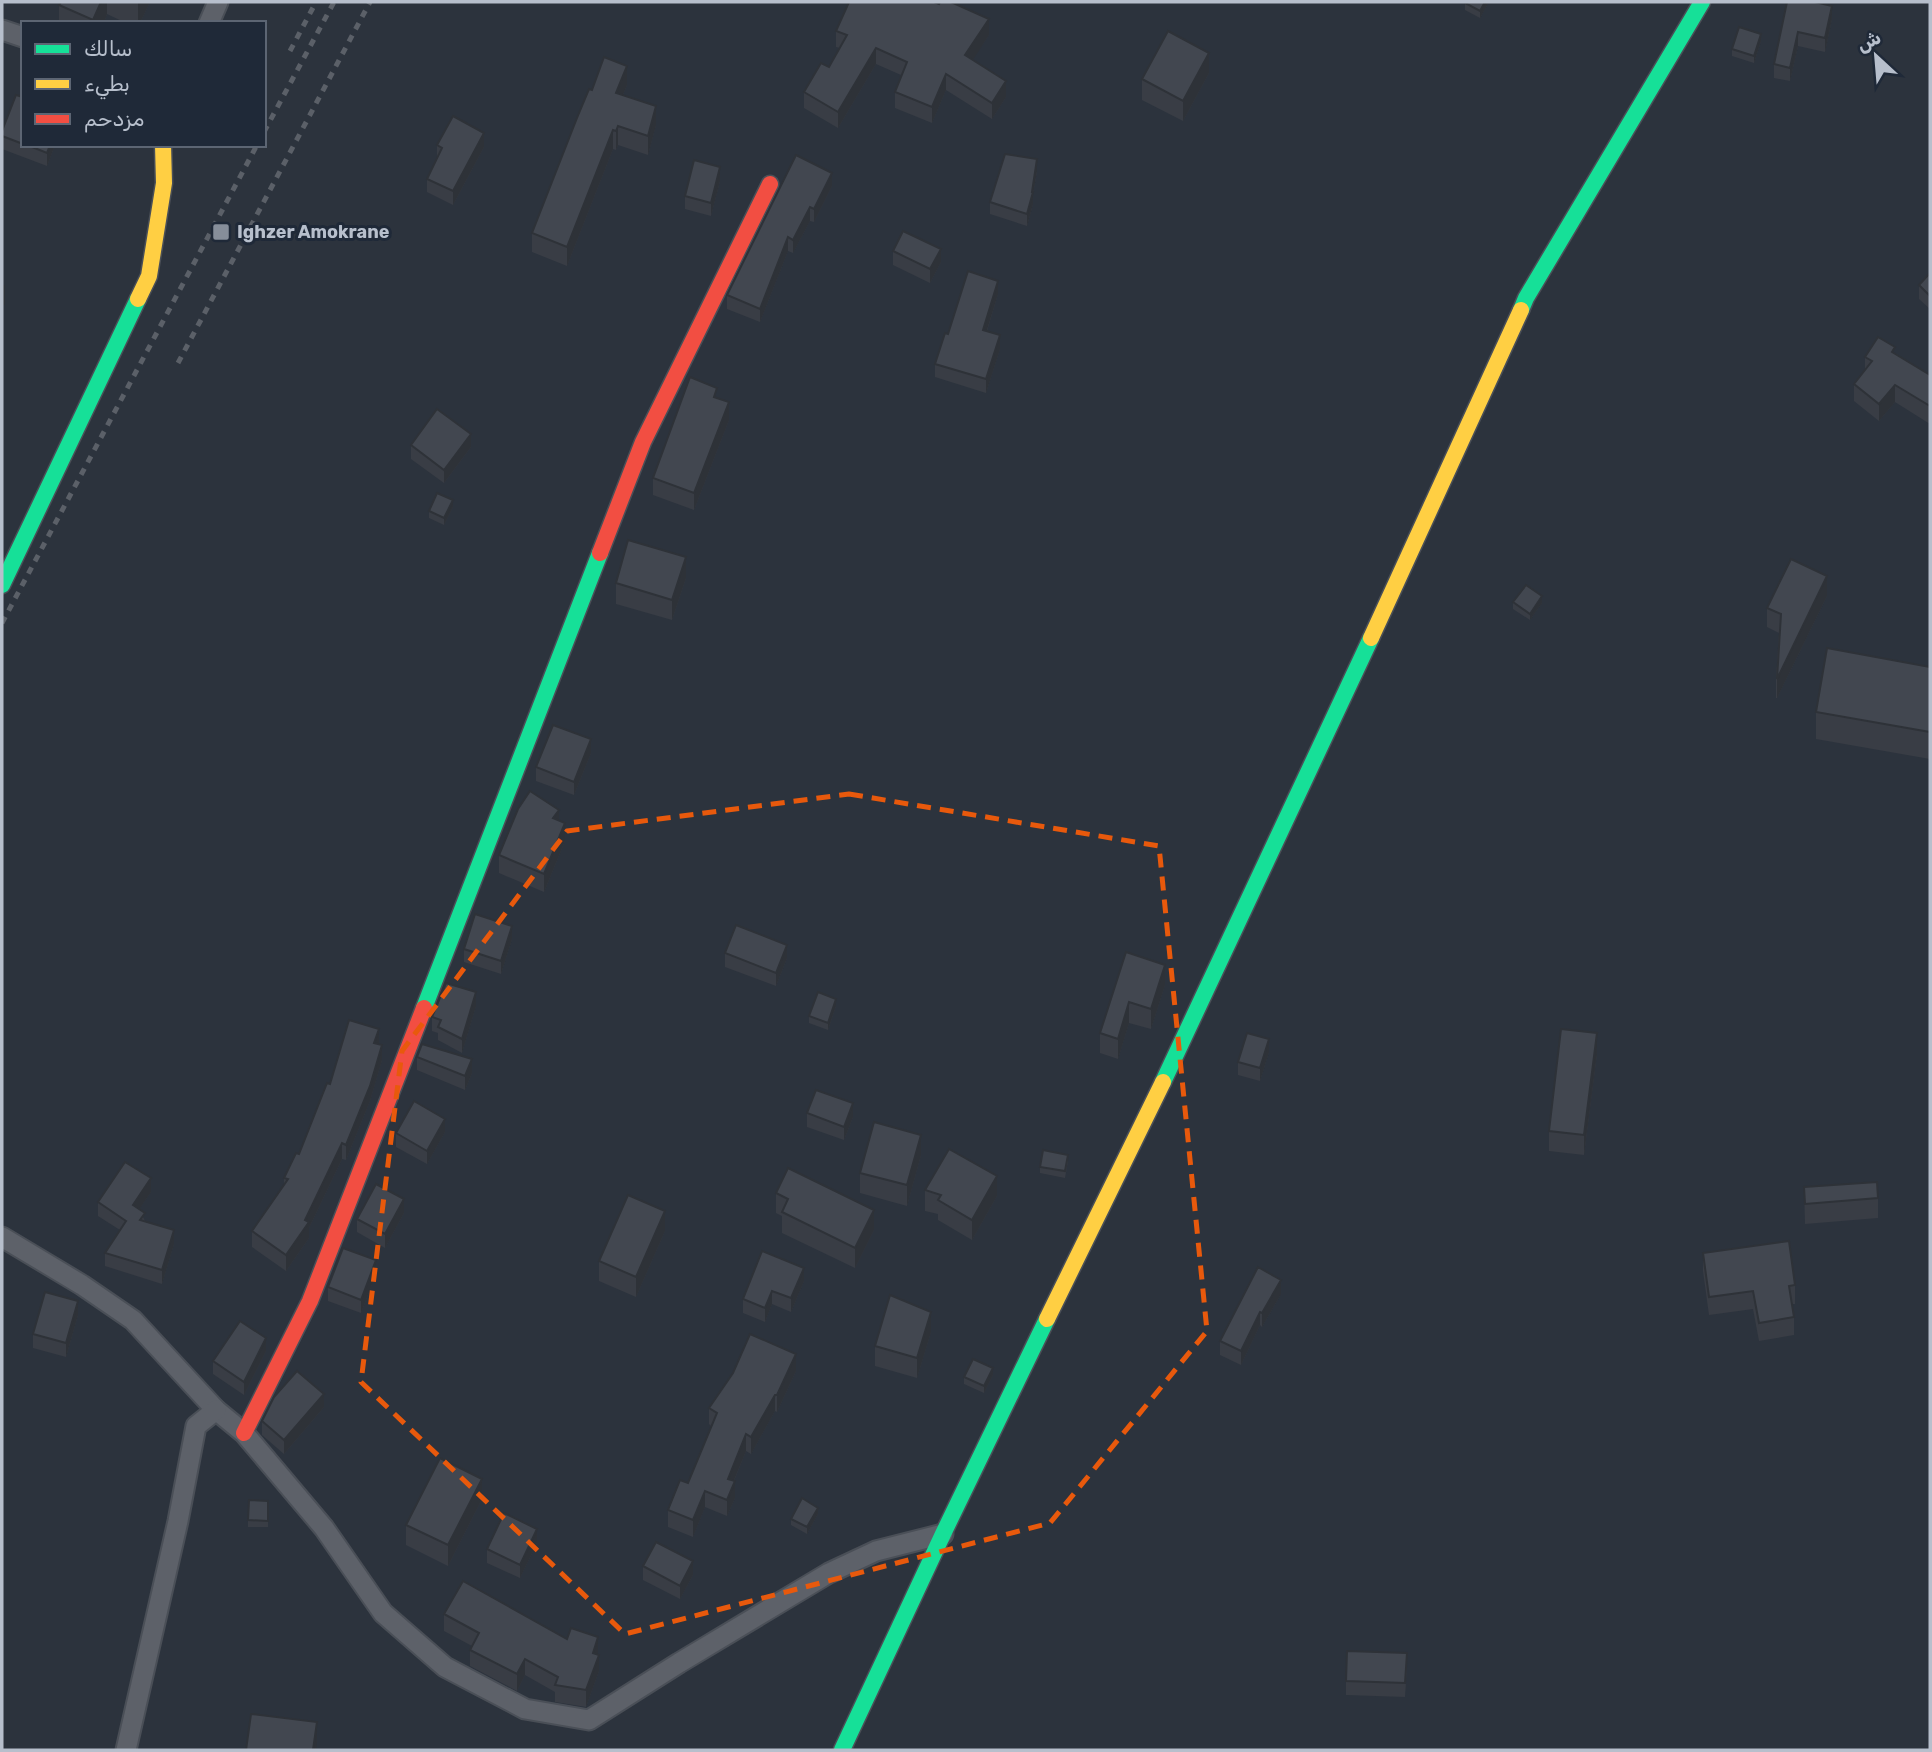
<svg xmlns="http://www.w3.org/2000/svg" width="1932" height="1752" viewBox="0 0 1932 1752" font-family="Rubik,Vazirmatn,sans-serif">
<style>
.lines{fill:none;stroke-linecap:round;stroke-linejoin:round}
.street-casing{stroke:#4a4f57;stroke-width:23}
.fast-casing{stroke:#4a4f57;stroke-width:19}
.slow-casing{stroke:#4a4f57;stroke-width:19}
.jam-casing{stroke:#4a4f57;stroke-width:19}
.street{stroke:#5d6169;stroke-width:19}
.fast{stroke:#16e098;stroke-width:16}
.slow{stroke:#ffcf43;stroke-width:16}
.jam{stroke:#f24e42;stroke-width:16}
.rail{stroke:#5b6068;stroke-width:5;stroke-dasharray:7 7;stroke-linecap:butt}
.wall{fill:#393d45}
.shaded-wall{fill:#2e3238}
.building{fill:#424750;stroke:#2e3238;stroke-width:2}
.marked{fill:none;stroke:#e8590c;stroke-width:5;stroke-dasharray:14 9;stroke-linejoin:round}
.poi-dot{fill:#868e9a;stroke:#1f2938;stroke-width:2.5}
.labels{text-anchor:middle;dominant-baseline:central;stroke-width:6;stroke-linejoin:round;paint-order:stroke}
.poi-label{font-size:18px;font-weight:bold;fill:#b7bfcc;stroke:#1f2938;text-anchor:start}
</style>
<rect width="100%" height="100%" fill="#2c333d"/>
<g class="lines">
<defs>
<g id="street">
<path d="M209,23l9,-21"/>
<path d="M2,30l21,7"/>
<path d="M2,1237l80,48 51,35 83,90 28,23 80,95 59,85 62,54 80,42 64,11 90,-57 150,-90 47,-22 67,-17"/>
<path d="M126,1750l52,-229 18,-95 20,-16"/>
</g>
<g id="fast">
<path d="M1521,310l5,-12 176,-296"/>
<path d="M2,585l136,-286"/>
<path d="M424,1008l176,-455"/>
<path d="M1163,1082l208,-444"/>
<path d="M842,1750l101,-216 104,-215"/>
</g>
<g id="slow">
<path d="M138,299l11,-23 15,-93 -1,-38"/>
<path d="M1371,638l150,-328"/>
<path d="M1047,1319l116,-237"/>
</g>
<g id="jam">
<path d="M600,553l43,-111 127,-258"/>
<path d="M244,1433l66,-132 114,-293"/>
</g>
</defs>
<use href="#street" class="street-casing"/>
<use href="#fast" class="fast-casing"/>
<use href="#slow" class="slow-casing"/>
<use href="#jam" class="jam-casing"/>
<use href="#street" class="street"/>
<use href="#fast" class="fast"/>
<use href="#slow" class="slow"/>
<use href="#jam" class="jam"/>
<g class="rail">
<path d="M290,51l26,-49"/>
<path d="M264,132l70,-130"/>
<path d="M178,363l192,-361"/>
<path d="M2,623l255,-478"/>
</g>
</g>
<g class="wall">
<path d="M61,2h89l-10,21h-14l-19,-9 -3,9h-45v-18z"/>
<path d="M1489,2l-9,16 -15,-8v-7z"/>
<path d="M1787,2l45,17 -7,33 -27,-6 -8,35 -16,-3v-14z"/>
<path d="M836,31l153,4 -17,25 34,37 -14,22 -46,-29 -14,33 -37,-15v-16l6,-17 -25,-11 -38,64 -34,-20v-16l25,-25 11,-19 -4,-1z"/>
<path d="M1761,41l-7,22 -22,-7v-7z"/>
<path d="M1209,73l-26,48 -41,-21v-21z"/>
<path d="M627,85l-4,10 33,30 -8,30 -30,-10 -2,5 -3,-1 -46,117 -35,-14v-19l60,-143z"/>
<path d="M23,97v48h32l-8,21 -45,-17v-18z"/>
<path d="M437,145l47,2 -31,58 -26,-13v-13l10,-21z"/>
<path d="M796,155l36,31 -18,36 -4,-1 -17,32 -5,-2 -28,71 -33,-13v-14z"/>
<path d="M1037,171l-4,23v10l-6,22 -37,-12v-12z"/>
<path d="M720,181l-9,35 -26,-7v-13z"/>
<path d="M893,251l48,11 -11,21 -37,-18z"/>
<path d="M1930,273v36l-11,-10v-14z"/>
<path d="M998,294l-11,37 13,18 -14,44 -51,-16v-13l13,-30z"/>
<path d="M1895,353l35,22v49l-35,-22 -16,19 -25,-20v-17l11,-14v-13z"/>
<path d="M729,420l-35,90 -41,-15v-17z"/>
<path d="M411,445l60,2 -27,36 -33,-24z"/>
<path d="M453,507l-9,18 -15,-7v-7z"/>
<path d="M686,578l-14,42 -56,-16v-21z"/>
<path d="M1827,596l-50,102h-1v-19l3,-46 -12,-6v-19z"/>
<path d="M1513,602l29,1 -12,17 -17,-11z"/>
<path d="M1930,667v92l-114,-20v-27z"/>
<path d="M591,753l-17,42 -38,-14v-14z"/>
<path d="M559,821l6,20 -21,51 -45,-19v-18z"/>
<path d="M512,939l-11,35 -37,-12v-13z"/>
<path d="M1126,952l39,33 -14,44 -22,-6 -11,36 -18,-6v-20z"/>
<path d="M725,953l62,5 -11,28 -51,-19z"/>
<path d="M476,1006l-14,47 -24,-13v-7l-6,-2v-14z"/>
<path d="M836,1006l-8,24 -19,-7v-7z"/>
<path d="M379,1044l3,16 -12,41 -24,59 -4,-1 -33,69v10l-23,33 -34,-24v-16l32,-46v-7l15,-24 31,-70z"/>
<path d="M1269,1052l-9,29 -22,-6v-13z"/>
<path d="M1597,1054l-13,101 -35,-4v-20z"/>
<path d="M417,1057l55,16 -7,17 -48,-20z"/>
<path d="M807,1113l46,4 -9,23 -37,-13z"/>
<path d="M445,1132l-18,32 -31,-17v-14z"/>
<path d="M921,1155l-14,51 -47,-13v-20z"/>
<path d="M1068,1161l-3,17 -25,-5v-6z"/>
<path d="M1804,1187l74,11v20l-73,6z"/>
<path d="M925,1190l72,6 -25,44 -34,-20v-6l-13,-3z"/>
<path d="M151,1192l-12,17 6,12 29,23 -12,40 -57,-18v-13l15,-23 -22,-14v-14z"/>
<path d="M776,1193l98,37 -19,38 -73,-35v-17l-6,-3z"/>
<path d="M404,1213l-19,35 -28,-16v-13z"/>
<path d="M665,1231l-29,66 -37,-16v-20z"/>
<path d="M1703,1253l92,32v19h-3l2,13v18l-35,6 -6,-32 -44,6 -6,-44z"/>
<path d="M376,1274l-15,39 -33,-12v-14z"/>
<path d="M804,1281l-13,31 -19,-8 -7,18 -22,-9v-14z"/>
<path d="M1281,1294l-19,33 -2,-2 -19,40 -21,-10v-14z"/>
<path d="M78,1315l-12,42 -33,-9v-14z"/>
<path d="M931,1332l-14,46 -42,-12v-20z"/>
<path d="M266,1351l-22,44 -31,-21v-13z"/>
<path d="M796,1371l-19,41 -2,-1 -24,43 -5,-3 -12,30 1,17 -8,18 -22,-9 -12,30 -25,-10v-17l20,-27 23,-57 -2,-2v-16z"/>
<path d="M993,1375l-9,18 -20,-9v-7z"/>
<path d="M324,1407l-40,47 -22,-19v-14z"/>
<path d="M482,1499l-34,67 -42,-21v-20z"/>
<path d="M268,1501v26h-20v-7z"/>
<path d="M818,1514l-11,20 -16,-9v-6z"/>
<path d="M537,1543l-17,35 -33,-15v-14z"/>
<path d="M643,1566l50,9 -13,24 -37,-19z"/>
<path d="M444,1614l123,25 31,15 1,17 -13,36 -31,-5v-10l-30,-17 -8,16 -47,-25v-16l2,-4 -28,-15z"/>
<path d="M1407,1667l-2,30 -59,-2v-14z"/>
</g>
<g class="shaded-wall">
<path d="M101,2h6v12l-3,9h-11v-3z"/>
<path d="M138,2h12l-10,21h-2z"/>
<path d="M1485,2h4l-9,16v-7z"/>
<path d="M1832,6v13l-7,33v-14z"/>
<path d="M989,19v16l-24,37v-17z"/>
<path d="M1798,32v14l-8,35v-13z"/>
<path d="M1761,34v7l-7,22v-7z"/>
<path d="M876,48v16l-38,64v-16z"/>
<path d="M1209,53v20l-26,48v-20z"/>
<path d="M627,66v19l-11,27v-19z"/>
<path d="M946,74v16l-14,33v-16z"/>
<path d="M1006,81v16l-14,22v-16z"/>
<path d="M656,106v19l-8,30v-19z"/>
<path d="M618,126v19l-2,5v-19z"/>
<path d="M613,130v19l-46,117v-19z"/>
<path d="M484,133v14l-31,58v-14z"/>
<path d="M50,145h5l-8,21v-13z"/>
<path d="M1037,159v12l-4,23v10l-6,22v-12l5,-22z"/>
<path d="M720,167v14l-9,35v-13z"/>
<path d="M832,173v13l-18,36v-13z"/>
<path d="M810,207v14l-17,32v-13z"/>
<path d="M788,237v14l-28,71v-13z"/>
<path d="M941,249v13l-11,21v-14z"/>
<path d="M998,281v13l-15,49v-13z"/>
<path d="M1000,335v14l-14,44v-14z"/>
<path d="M1895,385v17l-16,19v-17z"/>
<path d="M729,402v18l-35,90v-17z"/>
<path d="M471,434v13l-27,36v-13z"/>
<path d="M453,500v7l-9,18v-7z"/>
<path d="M686,557v21l-14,42v-20z"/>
<path d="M1827,576v20l-50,102v-19z"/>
<path d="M1542,596v7l-12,17v-6z"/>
<path d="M591,739v14l-17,42v-13z"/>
<path d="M559,810v18l-6,-10z"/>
<path d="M565,823v18l-21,51v-18z"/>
<path d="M512,926v13l-11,35v-13z"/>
<path d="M787,945v13l-11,28v-13z"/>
<path d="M1165,965v20l-14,44v-20z"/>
<path d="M476,992v14l-14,47v-14z"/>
<path d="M836,999v7l-8,24v-7z"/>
<path d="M1129,1002v21l-11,36v-20z"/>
<path d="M379,1029v16l-5,-2z"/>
<path d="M1597,1033v21l-13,101v-20z"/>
<path d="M1269,1039v13l-9,29v-13z"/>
<path d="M382,1045v15l-12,41 -24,59v-15z"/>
<path d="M472,1059v14l-7,17v-14z"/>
<path d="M853,1103v14l-9,23v-13z"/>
<path d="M445,1119v13l-18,32v-13z"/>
<path d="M921,1135v20l-14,51v-21z"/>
<path d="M342,1143v16l-33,69v10l-23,33v-16l19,-35z"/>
<path d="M997,1176v20l-25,44v-20z"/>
<path d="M151,1178v14l-18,26v-13z"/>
<path d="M404,1199v14l-19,35v-14z"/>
<path d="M874,1210v20l-19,38v-20z"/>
<path d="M665,1211v20l-29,66v-20z"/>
<path d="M174,1230v14l-12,40v-14z"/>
<path d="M376,1260v14l-15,39v-13z"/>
<path d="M804,1268v13l-13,31v-14z"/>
<path d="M1281,1280v14l-19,33v-14z"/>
<path d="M772,1291v13l-7,18v-14z"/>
<path d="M78,1301v14l-12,42v-14z"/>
<path d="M931,1312v20l-14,46v-20z"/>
<path d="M1260,1312v13l-19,40v-14z"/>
<path d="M266,1338v13l-22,44v-13z"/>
<path d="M796,1354v17l-19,41v-17z"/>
<path d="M993,1368v7l-9,18v-7z"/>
<path d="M324,1394v13l-40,47v-14z"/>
<path d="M775,1395v16l-24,43v-17z"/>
<path d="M746,1434v17l-18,44v-16z"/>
<path d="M482,1479v20l-34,67v-21z"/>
<path d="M735,1481v17l-8,18v-16z"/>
<path d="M705,1491v16l-12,30v-17z"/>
<path d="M818,1508v6l-11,20v-7z"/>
<path d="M537,1529v14l-17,35v-13z"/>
<path d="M693,1561v14l-13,24v-13z"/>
<path d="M598,1637v17l-5,15v-16z"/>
<path d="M599,1655v16l-13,36v-17z"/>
<path d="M525,1659v16l-8,16v-17z"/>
<path d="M317,1722v20l-1,8h-3z"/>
</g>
<g class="building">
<path d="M61,2h40l-8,18 -34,-15z"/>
<path d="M849,2h85l5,2 1,-2h11l38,17 -24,36 41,26 -14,22 -46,-29 -14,33 -37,-15 12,-30 -31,-14 -38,64 -34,-20 17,-29 8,4 18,-32 -11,-4z"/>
<path d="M1466,2h19l-5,9 -15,-8z"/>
<path d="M1787,2h28l17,4 -7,32 -27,-6 -8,36 -16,-4z"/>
<path d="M1739,27l22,7 -7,22 -22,-7z"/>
<path d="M1168,31l41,22 -26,48 -41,-22z"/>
<path d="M604,57l23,9 -11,27 40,13 -8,30 -30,-10 -2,5 -3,-1 -46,117 -35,-14 45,-115 12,-29 3,1z"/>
<path d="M16,95l7,2v47l-21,-8v-5z"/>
<path d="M453,116l31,17 -31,58 -26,-12 15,-31 -5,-3z"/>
<path d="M27,145h23l-3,8z"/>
<path d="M1005,154l32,5 -5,33h1l-6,22 -37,-12z"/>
<path d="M796,155l36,18 -18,36 -4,-2 -17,33 -5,-3 -28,72 -33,-14z"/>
<path d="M694,160l26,7 -9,36 -26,-7z"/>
<path d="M903,231l38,18 -11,20 -37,-18z"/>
<path d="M968,271l30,10 -15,49 17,5 -14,44 -51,-15 10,-31 3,1z"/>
<path d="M1930,273v23l-11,-11z"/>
<rect x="2" y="286" width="2" height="18"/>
<path d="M1878,337l17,10 -3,5 38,23v31l-35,-21 -16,19 -25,-20 18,-23 -7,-4z"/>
<path d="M690,377l27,11 -3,9 15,5 -35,91 -41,-15z"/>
<path d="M437,409l34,25 -27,36 -33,-25z"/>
<path d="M437,493l16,7 -9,18 -15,-7z"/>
<path d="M628,540l58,17 -14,43 -56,-17z"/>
<path d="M1791,559l36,17 -50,103 4,-65 -14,-6z"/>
<path d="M1526,585l16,11 -12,18 -17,-12z"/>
<path d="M1827,648l103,19v65l-114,-20z"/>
<path d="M553,725l38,14 -17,43 -38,-15z"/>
<path d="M530,791l29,19 -6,8 12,5 -21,51 -45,-19 19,-46z"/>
<path d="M475,914l37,12 -11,35 -37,-12z"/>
<path d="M736,925l51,20 -11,28 -51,-20z"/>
<path d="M1126,952l39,13 -14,44 -22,-7 -11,37 -18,-6z"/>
<path d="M446,983l30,9 -14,47 -24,-12 3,-7 -9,-3z"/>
<path d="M818,992l18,7 -8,24 -19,-7z"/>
<path d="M349,1020l30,9 -5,14 8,2 -12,41 -24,59 -4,-2 -37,77 4,2 -23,33 -34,-24 36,-52 -4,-1 12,-25 3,1 28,-71 3,1z"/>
<path d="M1561,1029l36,4 -13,102 -35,-4z"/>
<path d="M1247,1033l22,6 -9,29 -22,-6z"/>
<path d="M422,1044l50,15 -7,17 -48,-19z"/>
<path d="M816,1090l37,13 -9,24 -37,-14z"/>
<path d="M414,1101l31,18 -18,32 -31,-18z"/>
<path d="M874,1122l47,13 -14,50 -47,-12z"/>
<path d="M949,1149l48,27 -25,44 -34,-20 3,-5 -16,-5z"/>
<path d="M1043,1150l25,5 -3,16 -25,-4z"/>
<path d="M125,1162l26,16 -18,27 12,8 -5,7 34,10 -12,40 -57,-17 21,-32 -28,-19z"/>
<path d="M788,1168l86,42 -19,38 -73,-36 6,-13 -12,-6z"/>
<path d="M1877,1182l1,16 -73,6 -1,-17z"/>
<path d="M376,1184l28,15 -19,35 -28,-15z"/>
<path d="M628,1195l37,16 -29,66 -37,-16z"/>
<path d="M1789,1241l6,44 -6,1 5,31 -35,6 -6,-32 -44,6 -6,-44z"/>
<path d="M343,1248l33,12 -15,40 -33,-13z"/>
<path d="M762,1251l42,17 -13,30 -19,-7 -7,17 -22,-9z"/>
<path d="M1258,1267l23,13 -19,33 -2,-1 -19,39 -21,-10z"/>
<path d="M45,1292l33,9 -12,42 -33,-9z"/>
<path d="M890,1295l41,17 -14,46 -42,-12z"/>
<path d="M240,1321l26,17 -22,44 -31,-21z"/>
<path d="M750,1334l46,20 -19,41h-2l-24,42 -5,-3 -18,45 7,2 -8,19 -22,-9 -12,29 -25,-10 12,-30 8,3 29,-70 -8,-5 24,-35z"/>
<path d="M973,1359l20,9 -9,18 -20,-9z"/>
<path d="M297,1371l27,23 -40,46 -22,-19 12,-24z"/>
<path d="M440,1458l42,21 -34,66 -42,-20z"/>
<path d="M802,1498l16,10 -11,19 -16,-8z"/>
<path d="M249,1500l19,1v20l-20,-1z"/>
<path d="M504,1513l33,16 -17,36 -33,-16z"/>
<path d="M656,1542l37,19 -13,25 -37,-20z"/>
<path d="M463,1581l104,58 4,-11 27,9 -5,16 6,2 -13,35 -31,-5 3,-8 -33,-18 -8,15 -47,-24 9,-17 -35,-19z"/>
<path d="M1347,1651l60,2 -2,30 -59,-2z"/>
<path d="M251,1714l66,8 -4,28h-67z"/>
</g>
<path class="marked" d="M849,794l310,52 48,485 -157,192 -425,111 -264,-252 41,-331 165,-220z"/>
<rect class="poi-dot" x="212" y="223" width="18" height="18" rx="3.5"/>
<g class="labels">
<g class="poi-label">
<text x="237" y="232">Ighzer Amokrane</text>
</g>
</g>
<rect width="1932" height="1752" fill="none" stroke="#b7bfcc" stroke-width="7"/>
<rect x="21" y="21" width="245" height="126" fill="#1f2938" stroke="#5c6573" stroke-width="2"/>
<rect x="35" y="44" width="35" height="10" fill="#16e098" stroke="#5c6573" stroke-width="2"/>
<text x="84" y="56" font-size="21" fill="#b7bfcc">سالك</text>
<rect x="35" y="79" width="35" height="10" fill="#ffcf43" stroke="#5c6573" stroke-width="2"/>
<text x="84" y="91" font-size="21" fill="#b7bfcc">بطيء</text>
<rect x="35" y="114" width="35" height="10" fill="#f24e42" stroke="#5c6573" stroke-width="2"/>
<text x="84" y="126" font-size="21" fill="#b7bfcc">مزدحم</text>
<g transform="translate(1876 56) rotate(334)" stroke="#1f2938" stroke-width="5" paint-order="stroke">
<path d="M0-5L12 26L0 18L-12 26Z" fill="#b7bfcc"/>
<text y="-10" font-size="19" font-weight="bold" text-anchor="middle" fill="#b7bfcc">ش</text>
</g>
</svg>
